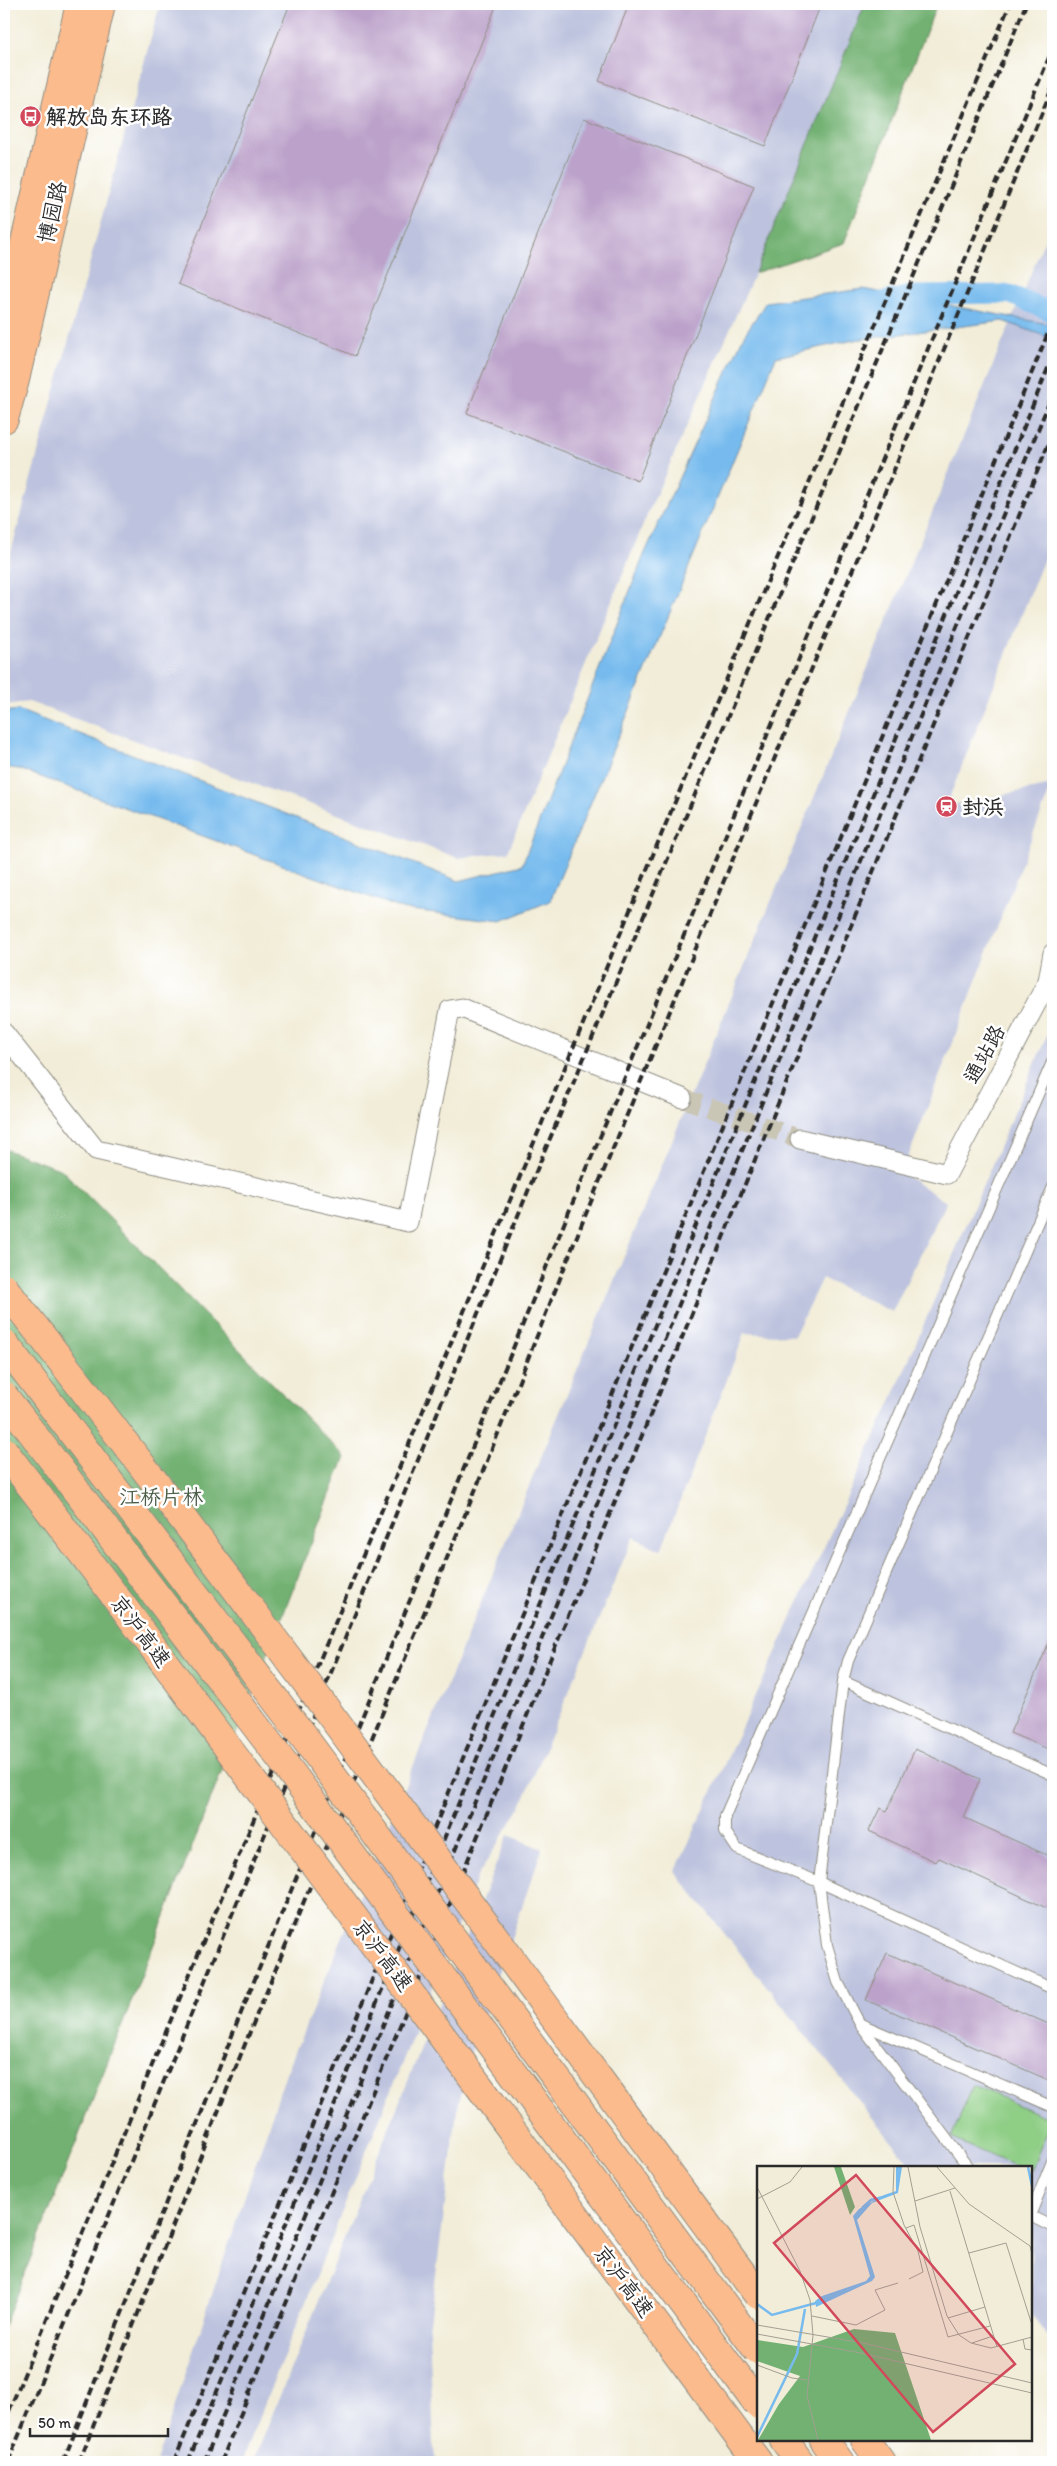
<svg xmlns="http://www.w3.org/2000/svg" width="1057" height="2466" viewBox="0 0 1057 2466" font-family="Itim,'LXGW WenKai TC',sans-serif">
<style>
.industrial{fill:#bdc3de}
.green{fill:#8ece85;stroke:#5c7c58}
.forest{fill:#72b172;stroke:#4e6e4e}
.water{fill:#7be;stroke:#51738c}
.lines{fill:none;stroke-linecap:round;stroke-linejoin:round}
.canal{stroke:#7be;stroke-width:19}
.building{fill:#bca2ca}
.street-tunnel{stroke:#cac6b5;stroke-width:19;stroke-dasharray:19 9;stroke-linecap:butt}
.lane-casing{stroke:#8e8c82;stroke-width:12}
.street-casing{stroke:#8e8c82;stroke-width:21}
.primary-casing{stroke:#8e8c82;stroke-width:30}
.highway-casing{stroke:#8e8c82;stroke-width:30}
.lane{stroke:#fff;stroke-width:10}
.street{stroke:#fff;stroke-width:19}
.primary{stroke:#fbbb8d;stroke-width:28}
.highway{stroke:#fbbb8d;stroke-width:28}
.rail{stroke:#2b2b2b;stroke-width:4;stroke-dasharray:8 4;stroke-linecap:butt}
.highway-bridge-casing{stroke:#8e8c82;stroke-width:30;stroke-linecap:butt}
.highway-bridge{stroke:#fbbb8d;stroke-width:28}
.labels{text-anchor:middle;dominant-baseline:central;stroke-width:5;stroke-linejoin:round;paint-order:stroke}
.poi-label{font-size:21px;font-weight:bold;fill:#2b2b2b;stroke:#fff;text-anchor:start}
.street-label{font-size:21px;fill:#2b2b2b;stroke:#fff}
.park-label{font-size:21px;fill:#495c46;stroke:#fff}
.inset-river{fill:none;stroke:#7be;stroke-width:2.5}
.inset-road{fill:none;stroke:#a29f93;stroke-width:1}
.view{fill:#d1495b;fill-opacity:0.15;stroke:#d1495b;stroke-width:2.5}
.inset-edge{fill:none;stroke:#2b2b2b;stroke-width:2.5}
</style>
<rect width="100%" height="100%" fill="#fff"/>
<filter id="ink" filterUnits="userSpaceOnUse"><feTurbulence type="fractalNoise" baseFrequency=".02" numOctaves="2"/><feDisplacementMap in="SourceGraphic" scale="10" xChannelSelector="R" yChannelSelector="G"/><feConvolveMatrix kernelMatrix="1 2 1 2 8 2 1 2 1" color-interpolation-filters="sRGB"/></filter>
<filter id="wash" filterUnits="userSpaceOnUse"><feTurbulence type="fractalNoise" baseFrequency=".0096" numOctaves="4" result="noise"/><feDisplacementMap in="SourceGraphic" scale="20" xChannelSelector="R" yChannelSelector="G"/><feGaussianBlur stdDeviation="1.12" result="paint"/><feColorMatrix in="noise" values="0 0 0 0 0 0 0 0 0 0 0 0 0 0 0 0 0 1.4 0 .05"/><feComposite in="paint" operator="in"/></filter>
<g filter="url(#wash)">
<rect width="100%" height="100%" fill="#f2edd8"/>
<g class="industrial">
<path d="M160,4h705l-110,269 -107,240 -140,339 -50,6 -429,-156 -25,3v-127z"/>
<path d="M1053,220v316l-107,270 106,-21 -150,388 44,29 -54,110 -70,-34 -28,58 -49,-3 -84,217 -28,-13 -111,267 -45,73 -236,585h-85l129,-386z"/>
<path d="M1053,1021v1321l-22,-28v-147h-119l-237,-295 217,-473z"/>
<path d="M508,1835l34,14 -72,207 -13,55 -28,219 5,114 3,18h-184z"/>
</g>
<path class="green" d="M973,2085l79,35 -21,50v-3h-14l-66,-29z"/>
<g class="forest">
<path d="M865,4h72l-93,239 -89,30z"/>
<path d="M4,1149l58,21 283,287 -341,869z"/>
</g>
<path class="water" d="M863,289l190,36v14l-50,-18 -149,19 -78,17 -226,544 -49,20 -98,-12 -384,-140 -15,-2v-55l14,-2 441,171 63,-16 122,-310 99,-218 23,-35z"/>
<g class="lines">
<path class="canal" d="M877,302l35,-7 97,-1 44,19"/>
</g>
<g id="blocks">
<g class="building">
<path d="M290,4h207l-142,352 -177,-72z"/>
<path d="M629,4h192l-56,142 -166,-65z"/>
<path d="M584,118l170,68 -116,295 -171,-68z"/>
<path d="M1053,1633v118l-43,-18z"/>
<path d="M915,1749l65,30 -17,38 90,41v53l-114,-53 -3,4 -67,-31 11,-23 7,3z"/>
<path d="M887,1953l166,73v56l-187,-82z"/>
</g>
</g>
</g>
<g filter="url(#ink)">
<use href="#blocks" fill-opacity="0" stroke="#8e8c82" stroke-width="1"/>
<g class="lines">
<path class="street-tunnel" d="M682,1098l118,41"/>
<defs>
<g id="lane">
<path d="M1053,1060l-328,756v15l12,18 82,33 234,107"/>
<path d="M843,1681l210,94"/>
<path d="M861,2024l192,83"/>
<path d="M968,2167l-108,-143 -22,-42 -11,-37 -8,-63 24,-201 5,-20 205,-474"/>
<path d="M1031,2213l22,-54"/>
<path d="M1031,2216l22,11"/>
</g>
<g id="street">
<path d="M4,1033l92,117 312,72 42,-212 12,-2 220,90"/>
<path d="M800,1139l147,35 101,-193 5,-28"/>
</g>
<g id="primary">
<path d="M4,333l76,-329"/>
<path d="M4,419l11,-39 86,-376"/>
</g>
<g id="highway">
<path d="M488,2098l270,364"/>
<path d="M784,2440l16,22"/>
<path d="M824,2440l16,22"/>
<path d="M865,2440l16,22"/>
</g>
</defs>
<use href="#lane" class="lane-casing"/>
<use href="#street" class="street-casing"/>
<use href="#primary" class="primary-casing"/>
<use href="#highway" class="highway-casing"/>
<use href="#lane" class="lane"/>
<use href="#street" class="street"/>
<use href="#primary" class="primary"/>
<use href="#highway" class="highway"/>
<g class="rail">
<path d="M4,2423l658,-1590 348,-829"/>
<path d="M8,2462l527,-1288 406,-963 85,-207"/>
<path d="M63,2462l180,-454 325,-794 485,-1166"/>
<path d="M79,2462l178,-448 220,-528 106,-265 470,-1135"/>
<path d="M174,2462l879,-2141"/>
<path d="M188,2462l865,-2106"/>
<path d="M204,2462l849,-2069"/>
<path d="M221,2462l832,-2029"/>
</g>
<defs>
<g id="highway-bridge">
<path d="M4,1288c260,329 505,670 754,1007"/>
<path d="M4,1343l302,397 452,611"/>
<path d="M4,1396l277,363 477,646"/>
<path d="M4,1451l117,153 367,494"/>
</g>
</defs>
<use href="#highway-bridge" class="highway-bridge-casing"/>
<use href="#highway-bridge" class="highway-bridge"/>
</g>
</g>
<defs>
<symbol id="bus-disc" viewBox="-11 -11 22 22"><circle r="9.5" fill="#d1495b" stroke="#fff"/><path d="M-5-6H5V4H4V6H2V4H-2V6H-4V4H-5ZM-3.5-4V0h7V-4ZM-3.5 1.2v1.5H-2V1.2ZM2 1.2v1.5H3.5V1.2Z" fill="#fff"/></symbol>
<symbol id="station-disc" viewBox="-11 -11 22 22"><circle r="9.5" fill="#d1495b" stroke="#fff"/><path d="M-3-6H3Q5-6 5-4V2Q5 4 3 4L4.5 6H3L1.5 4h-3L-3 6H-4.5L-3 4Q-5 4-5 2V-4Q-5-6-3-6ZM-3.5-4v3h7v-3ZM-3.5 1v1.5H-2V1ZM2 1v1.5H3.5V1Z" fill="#fff"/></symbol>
</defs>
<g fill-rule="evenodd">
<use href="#bus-disc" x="18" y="104" width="25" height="25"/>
<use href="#station-disc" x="934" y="794" width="25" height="25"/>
</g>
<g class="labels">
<g class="poi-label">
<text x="46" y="116">解放岛东环路</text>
<text x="962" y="806">封浜</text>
</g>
<g class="street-label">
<text transform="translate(52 212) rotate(-77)">博园路</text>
<text transform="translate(984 1054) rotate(-62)">通站路</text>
<text transform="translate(141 1631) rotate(53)">京沪高速</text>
<text transform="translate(383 1955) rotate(53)">京沪高速</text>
<text transform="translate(624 2281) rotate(53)">京沪高速</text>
</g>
<g class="park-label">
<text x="161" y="1496">江桥片林</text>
</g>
</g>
<g transform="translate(757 2166)">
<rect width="275" height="275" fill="#f2edd8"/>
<path d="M77,1h7l14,40 -5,8zM97,163l41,4 36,107h-173l21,-36 21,-28 -43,-15v-21l46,7z" fill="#72b172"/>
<path d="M139,1h6l-4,26 -26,10 -15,17 18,57 -3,4 -56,26 -1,-6 7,-5 44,-15 4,-5 -17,-60 6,-7 25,-14 12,-4z" fill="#7be"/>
<path class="inset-river" d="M271,1l4,19M105,42l9,-8 12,-3M0,138l15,11 44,-12M0,271l40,-83 8,-45"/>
<path class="inset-road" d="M137,1l-1,25 11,33 14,26 5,21 -14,7M151,1l12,60 27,89 12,19 12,8 20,5 41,-11M180,1l32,37 61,42 2,8M0,21l43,84 10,29 3,35 -6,61 11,44M193,25l47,156M0,33l33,-17 12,-15M158,35l40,-13M149,62l8,-3 34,112 42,-11M212,87l37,-10 26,82M55,150l44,9 29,-15 -10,-20 23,-7M191,152l37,-11M0,159l106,18 169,40M0,168l104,19 171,40M266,173l2,10 7,1M215,177l21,-7M0,199l35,13 15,2"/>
<path class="view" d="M99,9l159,189 -82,68 -159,-189z"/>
<rect width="275" height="275" class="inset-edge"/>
</g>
<rect width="1057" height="2466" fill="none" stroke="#fff" stroke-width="20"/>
<path d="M30 2428v8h138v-8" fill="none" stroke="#2b2b2b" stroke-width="2.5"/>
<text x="38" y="2428" font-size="15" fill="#2b2b2b" stroke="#ffffff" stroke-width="4" paint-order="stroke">50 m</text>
</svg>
